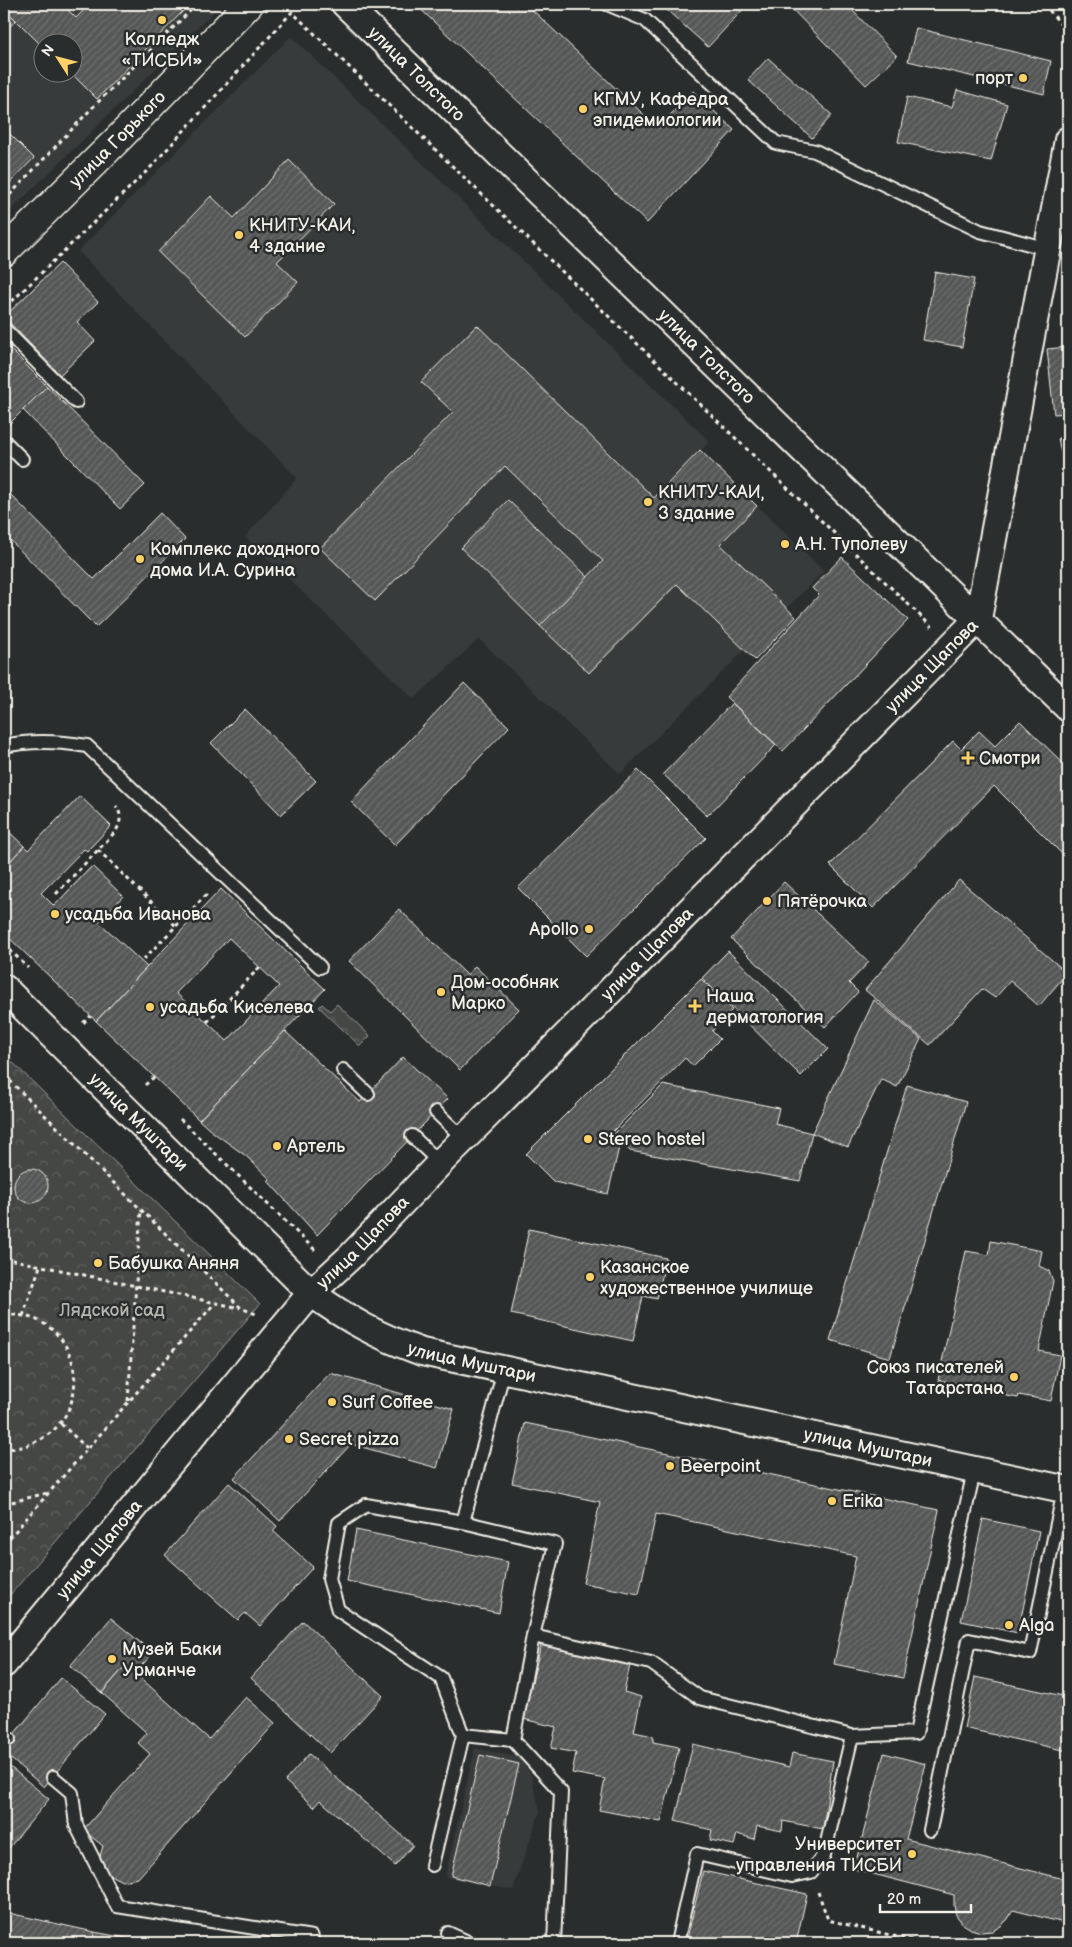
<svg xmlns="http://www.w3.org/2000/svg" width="1072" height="1947" viewBox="0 0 1072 1947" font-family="'Balsamiq Sans',sans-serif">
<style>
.built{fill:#373a3a;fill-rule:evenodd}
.forest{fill:url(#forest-crowns);stroke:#9c9c96}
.building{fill:url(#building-hatch);stroke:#f4f1e8;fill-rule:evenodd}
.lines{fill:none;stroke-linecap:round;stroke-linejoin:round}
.lane-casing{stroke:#f4f1e8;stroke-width:16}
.street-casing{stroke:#f4f1e8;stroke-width:30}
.secondary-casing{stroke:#f4f1e8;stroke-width:31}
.path{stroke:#f4f1e8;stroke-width:3;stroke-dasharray:4 4;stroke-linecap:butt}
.lane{stroke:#2a2d2e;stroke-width:12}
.street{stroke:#2a2d2e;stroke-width:26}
.secondary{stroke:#2a2d2e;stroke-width:28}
.poi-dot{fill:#ffd166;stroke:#2a2d2e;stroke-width:2}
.labels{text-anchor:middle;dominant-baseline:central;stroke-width:5;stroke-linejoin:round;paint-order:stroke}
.poi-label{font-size:18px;fill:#f4f1e8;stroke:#2a2d2e;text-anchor:start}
.street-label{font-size:18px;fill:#f4f1e8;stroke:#2a2d2e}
.park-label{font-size:18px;fill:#b6b5af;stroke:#2a2d2e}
</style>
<defs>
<pattern id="forest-crowns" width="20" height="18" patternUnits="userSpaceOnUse" patternTransform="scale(1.25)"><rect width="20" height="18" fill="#444645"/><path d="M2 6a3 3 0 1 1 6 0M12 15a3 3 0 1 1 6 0" fill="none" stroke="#606160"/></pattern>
<pattern id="building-hatch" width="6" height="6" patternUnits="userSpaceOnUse" patternTransform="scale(1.25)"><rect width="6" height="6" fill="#555756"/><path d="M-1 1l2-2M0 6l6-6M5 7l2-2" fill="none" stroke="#6e706e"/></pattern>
</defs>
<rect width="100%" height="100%" fill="#2a2d2e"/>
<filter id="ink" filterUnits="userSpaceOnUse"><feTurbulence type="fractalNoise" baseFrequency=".02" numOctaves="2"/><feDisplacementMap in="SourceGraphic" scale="10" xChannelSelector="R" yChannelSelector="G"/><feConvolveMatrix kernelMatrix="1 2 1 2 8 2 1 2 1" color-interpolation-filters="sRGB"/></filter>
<g filter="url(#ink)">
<g class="built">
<path d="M4,4h218l-218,213zM42,42h30v30h-30z"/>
<path d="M291,36l418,405 -8,10 123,120 -204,203 -141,-135 -65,60 -169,-162 52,-59 -219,-227z"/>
<path d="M475,1748l46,10 10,17 9,36 -27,79 -68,-13z"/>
</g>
<g class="forest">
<path d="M322,1004l8,7 7,-7 33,32 -10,10 -41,-39z"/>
<path d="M4,1054l256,250 -256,298z"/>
</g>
<g class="building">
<path d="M4,4h58l14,14 14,-14h100l-93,95 -27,-27h2v-30h-30v4l-38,-38z"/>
<path d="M415,4h111l132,124 35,-37 41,39 -87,93z"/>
<path d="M660,4h88l-40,43z"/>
<path d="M787,4h59l51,52 -31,29z"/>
<path d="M4,8l12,12 -12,13z"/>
<path d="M916,28l135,33 -7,33 -136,-33z"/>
<path d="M768,58l64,57 -20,23 -64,-58z"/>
<path d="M957,90l50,14 -16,57 -93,-19 9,-45 45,10z"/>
<path d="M4,128l30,30 -30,31z"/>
<path d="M289,160l45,44 -57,58 21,20 -53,55 -87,-85 53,-56 23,22z"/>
<path d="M60,263l38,39 -21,20 18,19 -35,34 -56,-58z"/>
<path d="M935,272l39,7 -12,68 -39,-7z"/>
<path d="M477,325l177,173 46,-48 57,56 -37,38 76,73 -41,43 -78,-76 -88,89 -49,-47 63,-65 -98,-95 -130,135 -55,-53 133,-136 -32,-30z"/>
<path d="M4,343l43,43 -43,43z"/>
<path d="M1068,347v66l-14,1 -7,-65z"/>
<path d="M47,386l98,99 -25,24 -97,-99z"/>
<path d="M1068,436v52l-10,-50z"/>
<path d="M4,488l90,91 66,-66 25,26 -89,88 -92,-93z"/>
<path d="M508,500l80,77 -48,49 -79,-78z"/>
<path d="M842,557l66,63 -125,131 -57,-54 93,-102 -7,-7z"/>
<path d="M464,683l45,44 -114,118 -44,-43z"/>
<path d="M732,703l44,42 -69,71 -44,-42z"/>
<path d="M245,709l71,72 -35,34 -70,-72z"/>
<path d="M1020,721l48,47v92l-74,-74 -121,122 -43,-43 123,-124 8,8 18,-18 16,15z"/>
<path d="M638,770l68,68 -120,118 -68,-68z"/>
<path d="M80,796l31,30 -24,25 -3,-2 -43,44 13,13 38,-40 31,30 -24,26 48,45 -51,54 -92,-88v-65l20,-22 4,4z"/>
<path d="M4,827l20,19 -20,22z"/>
<path d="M959,880l108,93 -28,33 -29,-25 -15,17 -13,-9 -52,56 -65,-55z"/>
<path d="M784,882l85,80 -20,21 9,9 -33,35 -94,-88z"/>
<path d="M221,889l104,100 -126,131 -103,-99zM229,938l50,48 -52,55 -51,-48z"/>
<path d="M399,909l68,66 8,-9 44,43 -59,61 -111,-109z"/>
<path d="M728,951l100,98 -27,27 -99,-98z"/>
<path d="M701,979l31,31 -20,21 8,8 -27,27 -8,-8 -75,76 10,9 -12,51 -54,-12 -28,-28z"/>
<path d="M874,1000l47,39 -24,48 -16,-8 -33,68 -36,-14z"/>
<path d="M285,1031l75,71 43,-45 45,42 -131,136 -49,-54 2,-2 -24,-23 -36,-26 -11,-10z"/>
<path d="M663,1085l116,23 -4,16 37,9 -12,48 -170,-30 -16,-17z"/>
<path d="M907,1085l59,17 -76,256 -60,-18z"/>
<circle cx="31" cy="1186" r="17"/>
<path d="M529,1229l137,29 -9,41 -14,-3 -10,45 -122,-27z"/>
<path d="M991,1241l51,10 -3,15 10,5 4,10 -14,70 21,4 -9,46 -32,-6 -1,3 -33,-6 1,-3 -48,-9 28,-129 23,4z"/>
<path d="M330,1373l124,36 -17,59 -86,-24 -71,77 -46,-43z"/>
<path d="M525,1423l414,87 -36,168 -69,-14 22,-108 -200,-42 -17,80 -56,-11 17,-81 -88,-19z"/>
<path d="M229,1483l48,43 -4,5 40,36 -53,59 -15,-13 -7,7 -73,-65z"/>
<path d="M983,1519l56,12 -21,102 -57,-12z"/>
<path d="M356,1530l152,32 -9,51 -152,-32z"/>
<path d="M111,1618l42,35 -18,20 -9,-8 -24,28 -32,-27z"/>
<path d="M303,1621l80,75 -53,57 -79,-75z"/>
<path d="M541,1645l89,20 -6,27 17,5 -7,35 19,4v6l26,5 -18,75 -62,-12 6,-31 -33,-6 4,-20 -25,-5 5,-21 -33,-8z"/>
<path d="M126,1665l83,74 37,-42 29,26 -137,155 -16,3 -14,-7 -9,-15 4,-13 -20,-16 67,-76 -12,-11 9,-10 -45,-40z"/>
<path d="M975,1677l93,20 -1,54 -103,-23z"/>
<path d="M61,1678l44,36 -61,73 -40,-34v-7z"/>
<path d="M693,1744l96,23 3,-14 41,8 -10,68 -40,-8 -1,10 -25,-5 -3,13 -17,-5 -3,11 -24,-5 2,-10 -37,-9z"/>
<path d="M884,1753l42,11 -20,75 162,41v44l-55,-14 -5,9 -7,7 -9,5 -11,1 -10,-3 -8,-5 -7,-9 -2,-10v-10l-100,-26z"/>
<path d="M309,1754l104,91 -18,21 -75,-66 -6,7 -29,-26z"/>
<path d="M480,1755l39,9 -29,122 -39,-10z"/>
<path d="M4,1762l45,37 -45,55z"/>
<path d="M703,1871l104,23 -11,49h-110z"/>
<path d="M4,1912l90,20 -1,11h-89z"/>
<path d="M94,1932l49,9 13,2h-63z"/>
</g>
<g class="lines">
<defs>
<g id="lane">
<path d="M607,4l38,16 131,123 39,8 165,80 68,18"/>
<path d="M4,329l72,73"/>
<path d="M4,441l18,18"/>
<path d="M4,746c28,-6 54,-5 83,0l233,221"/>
<path d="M343,1070l25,24"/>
<path d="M436,1112l28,27"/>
<path d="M412,1136l28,27"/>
<path d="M504,1370l-41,152 92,22 -22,92"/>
<path d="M4,1735l5,4"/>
<path d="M463,1735l-22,-57 -103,-68 -9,-31 10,-56 27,-18 97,17"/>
<path d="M852,1736l64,-3 58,-262"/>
<path d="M53,1777l19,16 4,32 41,81 195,31 -2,6"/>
<path d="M930,1830l39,-190 61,13 34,-163"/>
<path d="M432,1865l31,-130 50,5"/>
<path d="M448,1933l22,10"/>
<path d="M554,1943l7,-151 -48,-52 20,-104 118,27 49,35 152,38 -28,119 -13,17 -19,4 -95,-22 -20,89"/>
</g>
<g id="street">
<path id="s1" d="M345,4l723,704"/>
<path id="s2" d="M4,988l307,305c36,26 68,44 111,59l646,138"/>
<path id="s3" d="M4,1664l307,-371 40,-37 89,-93 538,-544 90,-479"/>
</g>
<g id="secondary">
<path id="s4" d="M4,252l116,-115 129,-133"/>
</g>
</defs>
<use href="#lane" class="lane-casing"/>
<use href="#street" class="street-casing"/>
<use href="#secondary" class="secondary-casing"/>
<g class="path">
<path d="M1044,4l24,29"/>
<path d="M4,201l88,-93 105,-104"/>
<path d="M6,307l144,-139 142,-156 640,615"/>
<path d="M98,850l78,76 -35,36"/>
<path d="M56,894l60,-63c5,-9 6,-17 0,-25"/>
<path d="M176,926l33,-34"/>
<path d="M4,944l24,24"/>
<path d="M207,1022l53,-55"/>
<path d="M83,1023l8,-7"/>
<path d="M4,1075l237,233 15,6"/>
<path d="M145,1085l9,-8"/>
<path d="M180,1119l135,131"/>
<path d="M4,1258l236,50"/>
<path d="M4,1314c13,1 26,2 37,8 47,26 44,97 -4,119 -10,5 -22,9 -33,7"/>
<path d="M23,1316l17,-50"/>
<path d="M128,1401l13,-191"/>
<path d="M61,1424l26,24"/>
<path d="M4,1504l43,-11"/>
<path d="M4,1544l211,-241"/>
<path d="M818,1892l10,28 95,23"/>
</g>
<use href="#lane" class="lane"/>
<use href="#street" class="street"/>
<use href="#secondary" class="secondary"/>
</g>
</g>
<g class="poi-dot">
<circle cx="162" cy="20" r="5"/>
<circle cx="1023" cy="78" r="5"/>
<circle cx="583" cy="109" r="5"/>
<circle cx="239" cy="235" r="5"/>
<circle cx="648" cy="502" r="5"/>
<circle cx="785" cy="544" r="5"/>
<circle cx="140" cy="559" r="5"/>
<path d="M965.5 750.5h5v5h5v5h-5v5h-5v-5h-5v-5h5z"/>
<circle cx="767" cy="901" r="5"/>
<circle cx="55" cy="914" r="5"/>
<circle cx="589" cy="929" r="5"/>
<circle cx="441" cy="992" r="5"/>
<path d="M692.5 998.5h5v5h5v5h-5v5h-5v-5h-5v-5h5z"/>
<circle cx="150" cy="1007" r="5"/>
<circle cx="588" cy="1139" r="5"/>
<circle cx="277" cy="1146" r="5"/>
<circle cx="98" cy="1263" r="5"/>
<circle cx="590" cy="1277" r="5"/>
<circle cx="1014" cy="1377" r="5"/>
<circle cx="332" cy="1402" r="5"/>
<circle cx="289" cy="1439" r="5"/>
<circle cx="670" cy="1466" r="5"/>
<circle cx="832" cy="1501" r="5"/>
<circle cx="1009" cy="1625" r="5"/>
<circle cx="112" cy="1659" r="5"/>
<circle cx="912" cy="1854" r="5"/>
</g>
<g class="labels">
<g class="poi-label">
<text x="162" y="39" text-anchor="middle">Колледж<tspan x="162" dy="21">«ТИСБИ»</tspan></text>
<text x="1013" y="78" text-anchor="end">порт</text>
<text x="593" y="99">КГМУ, Кафедра<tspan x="593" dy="21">эпидемиологии</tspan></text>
<text x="249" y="225">КНИТУ-КАИ,<tspan x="249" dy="21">4 здание</tspan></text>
<text x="658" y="492">КНИТУ-КАИ,<tspan x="658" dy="21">3 здание</tspan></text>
<text x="795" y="544">А.Н. Туполеву</text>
<text x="150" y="549">Комплекс доходного<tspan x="150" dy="21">дома И.А. Сурина</tspan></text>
<text x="979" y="758">Смотри</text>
<text x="777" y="901">Пятёрочка</text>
<text x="65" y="914">усадьба Иванова</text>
<text x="579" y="929" text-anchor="end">Apollo</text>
<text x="451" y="982">Дом-особняк<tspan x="451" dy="21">Марко</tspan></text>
<text x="706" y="996">Наша<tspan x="706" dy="21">дерматология</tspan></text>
<text x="160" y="1007">усадьба Киселева</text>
<text x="598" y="1139">Stereo hostel</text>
<text x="287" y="1146">Артель</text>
<text x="108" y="1263">Бабушка Аняня</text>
<text x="600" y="1267">Казанское<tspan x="600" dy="21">художественное училище</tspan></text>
<text x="1004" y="1367" text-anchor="end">Союз писателей<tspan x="1004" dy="21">Татарстана</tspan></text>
<text x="342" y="1402">Surf Coffee</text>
<text x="299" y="1439">Secret pizza</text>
<text x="680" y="1466">Beerpoint</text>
<text x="842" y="1501">Erika</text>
<text x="1019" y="1625">Alga</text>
<text x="122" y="1649">Музей Баки<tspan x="122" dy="21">Урманче</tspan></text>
<text x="902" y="1844" text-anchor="end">Университет<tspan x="902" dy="21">управления ТИСБИ</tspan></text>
</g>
<g class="street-label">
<text stroke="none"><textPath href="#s1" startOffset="100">улица Толстого</textPath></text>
<text stroke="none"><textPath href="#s4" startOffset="160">улица Горького</textPath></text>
<text stroke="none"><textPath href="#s1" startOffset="505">улица Толстого</textPath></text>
<text stroke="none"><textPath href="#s3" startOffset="1364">улица Щапова</textPath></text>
<text stroke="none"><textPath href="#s3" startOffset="959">улица Щапова</textPath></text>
<text stroke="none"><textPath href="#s2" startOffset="190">улица Муштари</textPath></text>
<text stroke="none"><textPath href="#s3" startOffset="554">улица Щапова</textPath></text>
<text stroke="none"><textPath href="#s2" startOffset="610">улица Муштари</textPath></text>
<text stroke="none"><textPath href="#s2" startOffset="1015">улица Муштари</textPath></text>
<text stroke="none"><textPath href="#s3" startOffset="149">улица Щапова</textPath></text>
</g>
<g class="park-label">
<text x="112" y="1310">Лядской сад</text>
</g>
</g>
<rect width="1072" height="1947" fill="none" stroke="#2a2d2e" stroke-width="20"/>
<rect x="10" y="10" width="1052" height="1927" fill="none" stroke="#f4f1e8" stroke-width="2" filter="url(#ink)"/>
<g transform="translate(58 58) rotate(306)"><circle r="24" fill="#2a2d2e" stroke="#7b7b78"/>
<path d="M0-4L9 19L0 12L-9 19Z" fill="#ffd166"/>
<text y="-8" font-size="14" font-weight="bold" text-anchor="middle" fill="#f4f1e8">N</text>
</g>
<path d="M880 1904v8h91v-8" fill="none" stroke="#f4f1e8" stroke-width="2.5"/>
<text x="887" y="1904" font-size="15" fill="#f4f1e8" stroke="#2a2d2e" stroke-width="4" paint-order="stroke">20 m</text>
</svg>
